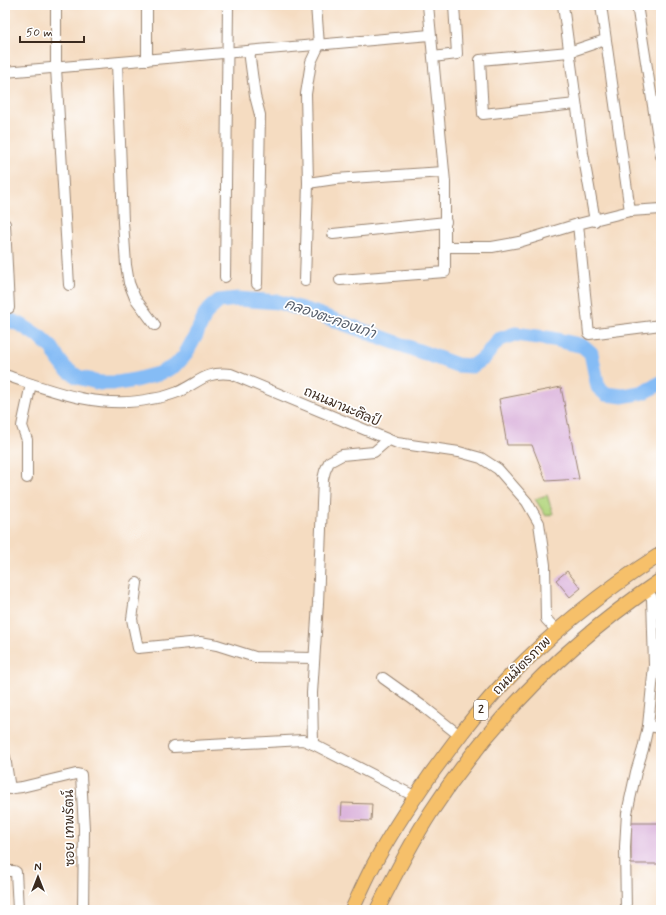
<svg xmlns="http://www.w3.org/2000/svg" width="666" height="915" viewBox="0 0 666 915" font-family="Mynerve,'Playpen Sans Thai',sans-serif">
<style>
.green{fill:#b2d57e;stroke:#76804e}
.lines{fill:none;stroke-linecap:round;stroke-linejoin:round}
.river{stroke:#85bcf5;stroke-width:15}
.building{fill:#dbb4dc}
.minor-casing{stroke:#988370;stroke-width:12}
.highway-casing{stroke:#988370;stroke-width:16}
.minor{stroke:#fff;stroke-width:10}
.highway{stroke:#f6c06b;stroke-width:14}
.labels{text-anchor:middle;dominant-baseline:central;stroke-width:3.5;stroke-linejoin:round;paint-order:stroke}
.shield{fill:#fff;stroke:#766a62;stroke-width:1}
.shield-label{font-size:12px;font-weight:bold;fill:#3b2a1e}
.street-label{font-size:13px;fill:#3b2a1e;stroke:#fff}
.water-label{font-size:14px;font-style:italic;fill:#555d69;stroke:#fff}
</style>
<rect width="100%" height="100%" fill="#fff"/>
<filter id="ink" filterUnits="userSpaceOnUse"><feTurbulence type="fractalNoise" baseFrequency=".025" numOctaves="2"/><feDisplacementMap in="SourceGraphic" scale="8" xChannelSelector="R" yChannelSelector="G"/><feConvolveMatrix kernelMatrix="1 2 1 2 8 2 1 2 1" color-interpolation-filters="sRGB"/></filter>
<filter id="wash" filterUnits="userSpaceOnUse"><feTurbulence type="fractalNoise" baseFrequency=".012" numOctaves="4" result="noise"/><feDisplacementMap in="SourceGraphic" scale="16" xChannelSelector="R" yChannelSelector="G"/><feGaussianBlur stdDeviation="0.9" result="paint"/><feColorMatrix in="noise" values="0 0 0 0 0 0 0 0 0 0 0 0 0 0 0 0 0 1.4 0 .05"/><feComposite in="paint" operator="in"/></filter>
<g filter="url(#wash)">
<rect width="100%" height="100%" fill="#f5dcc1"/>
<path class="green" d="M547,495l6,19 -7,2 -11,-17z"/>
<g class="lines">
<path class="river" d="M5,318l16,7 19,12 12,11 7,12 7,9 12,8 22,6h18l17,-3 23,-6 17,-8 10,-11 11,-20 10,-22 13,-12 19,-2 40,3 37,11 142,52 15,1 12,-8 14,-18 17,-6 38,5 30,7 8,7 7,34 8,7 17,2 21,-4 17,-9"/>
</g>
<g id="blocks">
<g class="building">
<path d="M561,387l18,92 -33,2 -14,-36h-25l-8,-46z"/>
<path d="M567,571l14,17 -11,9 -14,-17z"/>
<path d="M342,803l30,1 -1,17 -30,-1z"/>
<rect x="631" y="823" width="29" height="41"/>
</g>
</g>
</g>
<g filter="url(#ink)">
<use href="#blocks" fill-opacity="0" stroke="#988370" stroke-width="1"/>
<g class="lines">
<defs>
<g id="minor">
<path d="M56,5v63l13,217"/>
<path d="M147,5v55"/>
<path d="M563,5l20,148 12,68"/>
<path d="M601,5l29,206"/>
<path d="M637,5l24,151"/>
<path d="M249,51l6,45 5,19 -3,169"/>
<path d="M433,57l24,-3 -3,-49"/>
<path d="M117,63l6,159 3,43 3,18 6,15 20,27"/>
<path d="M5,72l425,-37"/>
<path d="M576,104l-93,10 -3,-54 89,-8 36,-12"/>
<path d="M308,183l27,-4 109,-7"/>
<path d="M5,224l4,84"/>
<path d="M578,224l11,110 72,-9"/>
<path d="M333,234l113,-12"/>
<path d="M446,247h46l27,-5 59,-18 52,-13 31,-2"/>
<path d="M225,277l3,-272"/>
<path d="M340,280l105,-8v-90l-17,-177"/>
<path d="M305,281l3,-98 -2,-89 5,-32 8,-17 -3,-40"/>
<path d="M5,375c47,16 95,35 146,24 9,-1 19,-4 27,-7 22,-10 27,-21 53,-18l166,69 62,9 22,6 17,11 29,33 12,21 6,42 1,54 11,12"/>
<path d="M388,440l-14,12 -32,3 -13,7 -4,9 -2,8 -5,124 -6,90 1,51 103,53"/>
<path d="M27,478v-38l-5,-14 9,-42"/>
<path d="M137,583l-5,36 6,29 62,-6 17,3 38,12 59,1"/>
<path d="M383,678l42,30 34,27"/>
<path d="M648,726l13,2"/>
<path d="M173,747l130,-7 10,4"/>
<path d="M5,757l5,32"/>
<path d="M5,789l17,-2 54,-13 5,1 3,54 -1,81"/>
<path d="M5,871h9l2,1 2,38"/>
<path d="M626,910l-1,-63 2,-34 9,-41 7,-23 5,-23 6,-61 -2,-67 -5,-8"/>
</g>
<g id="highway">
<path d="M352,910c7,-15 13,-29 21,-44 17,-32 37,-62 58,-92 22,-30 44,-60 69,-87 46,-50 104,-97 161,-133"/>
<path d="M377,910c17,-34 34,-67 54,-98 60,-92 139,-171 230,-232"/>
</g>
</defs>
<use href="#minor" class="minor-casing"/>
<use href="#highway" class="highway-casing"/>
<use href="#minor" class="minor"/>
<use href="#highway" class="highway"/>
</g>
</g>
<g class="labels">
<rect class="shield" x="474" y="700" width="14" height="20" rx="3"/>
<g class="shield-label">
<text x="481" y="710">2</text>
</g>
<g class="street-label">
<text transform="translate(342 407) rotate(23)">ถนนมานะศิลป์</text>
<text transform="translate(522 666) rotate(-45)">ถนนมิตรภาพ</text>
<text transform="translate(70 828) rotate(-91)">ซอย เทพรัตน์</text>
</g>
<g class="water-label">
<text transform="translate(330 319) rotate(19)">คลองตะคองเก่า</text>
</g>
</g>
<rect width="666" height="915" fill="none" stroke="#fff" stroke-width="20"/>
<g transform="translate(38 877)" stroke="#ffffff" stroke-width="3" paint-order="stroke">
<path d="M0-3L7 15L0 10L-7 15Z" fill="#3b2a1e"/>
<text y="-6" font-size="11" font-weight="bold" text-anchor="middle" fill="#3b2a1e">N</text>
</g>
<path d="M20 36v6h64v-6" fill="none" stroke="#3b2a1e" stroke-width="2"/>
<text x="26" y="36" font-size="12" fill="#3b2a1e" stroke="#ffffff" stroke-width="3" paint-order="stroke">50 m</text>
</svg>
